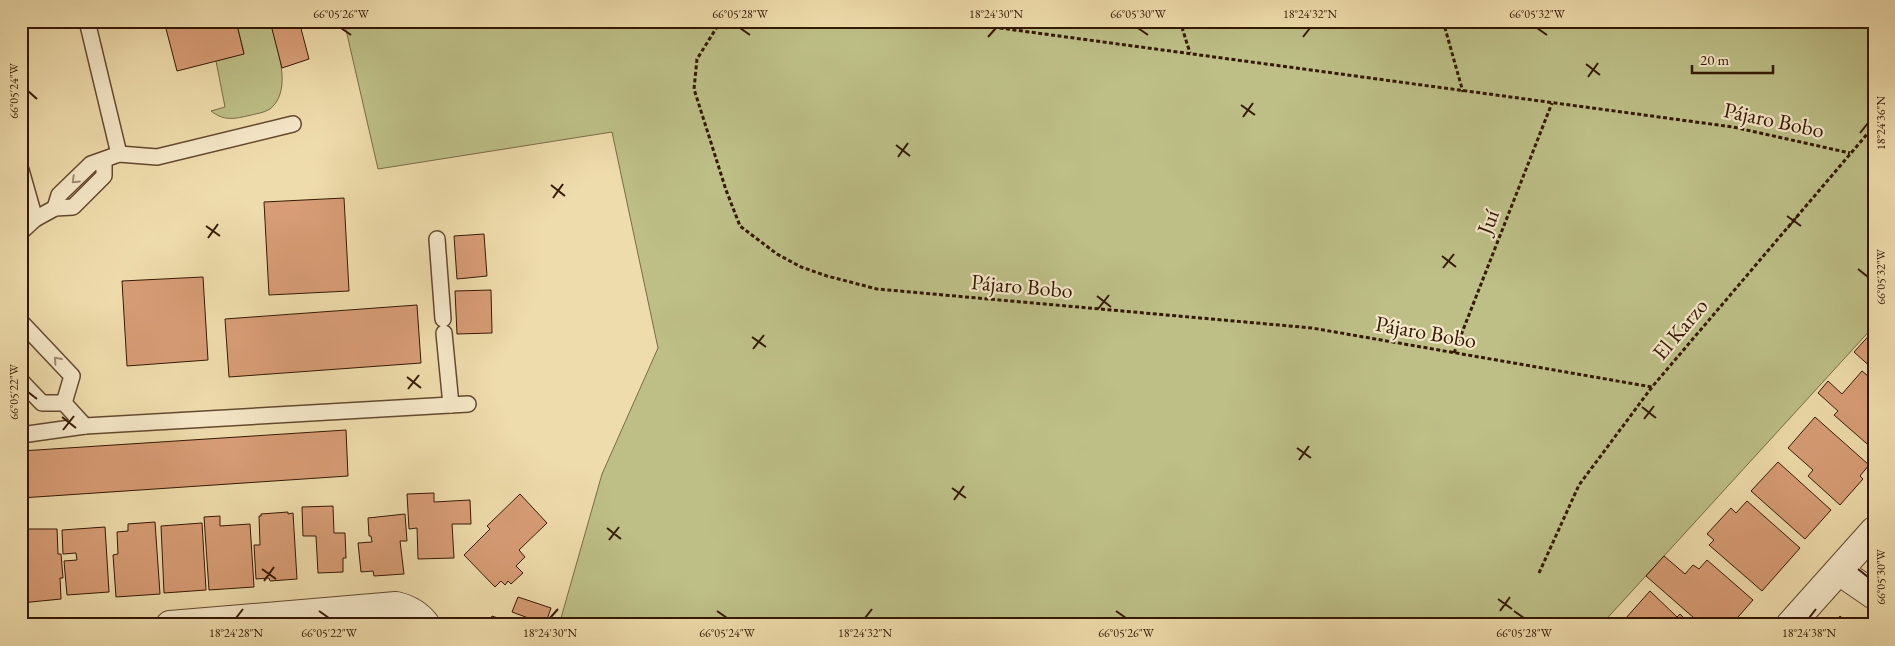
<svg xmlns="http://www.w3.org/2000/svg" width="1895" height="646" viewBox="0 0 1895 646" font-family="'EB Garamond',serif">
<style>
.green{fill:#bdbf87;stroke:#796c46}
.building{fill:#d89d76;stroke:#351805}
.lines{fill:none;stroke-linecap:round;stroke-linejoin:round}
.lane-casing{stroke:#64492f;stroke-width:18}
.street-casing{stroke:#64492f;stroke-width:30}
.path{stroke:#351805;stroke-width:3;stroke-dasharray:4 2.5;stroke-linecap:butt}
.lane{stroke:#f5e8c9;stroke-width:15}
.street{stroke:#f5e8c9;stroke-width:28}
.oneway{stroke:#9f8a71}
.ticks{fill:none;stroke:#351805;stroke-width:2}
.labels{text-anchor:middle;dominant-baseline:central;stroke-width:4.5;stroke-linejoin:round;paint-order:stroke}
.street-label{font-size:22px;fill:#351805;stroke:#f5e8c9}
.neatline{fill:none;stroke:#351805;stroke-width:2}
.ticks-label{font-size:12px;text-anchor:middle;fill:#351805}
</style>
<rect width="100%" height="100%" fill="#efdcac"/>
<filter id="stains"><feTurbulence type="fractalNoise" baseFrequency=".004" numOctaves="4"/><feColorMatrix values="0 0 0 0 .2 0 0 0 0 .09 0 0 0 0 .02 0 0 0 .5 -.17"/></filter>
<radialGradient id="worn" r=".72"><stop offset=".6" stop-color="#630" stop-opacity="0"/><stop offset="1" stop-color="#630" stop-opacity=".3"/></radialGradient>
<g class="green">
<path d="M236,21h34c6,24 24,69 0,88 -6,4 -16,5 -23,7 -14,3 -23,5 -36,-5l14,-4 -9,-46 28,-8z"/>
<path d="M344,21h1530v305l-273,299h-1042l43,-151 56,-126 -46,-216 -234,37z"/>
</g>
<g class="building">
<path d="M164,21h72l8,33 -67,17z"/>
<path d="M270,21h29l10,38 -27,9z"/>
<path d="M344,198l5,93 -80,4 -5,-93z"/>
<path d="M484,234l3,42 -30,3 -3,-43z"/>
<path d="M203,277l5,83 -81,6 -5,-85z"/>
<path d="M491,290l1,43 -35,1 -2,-43z"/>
<path d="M417,305l4,58 -192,14 -4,-58z"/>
<path d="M1874,330v40l-20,-18z"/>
<path d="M1862,371l12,10v69l-40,-35 4,-4 -20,-18 10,-12 14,13z"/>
<path d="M1815,417l54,48 -9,11 3,3 -23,26 -32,-29 5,-6 -25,-22z"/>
<path d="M346,430l2,46 -327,22v-47z"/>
<path d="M1778,462l53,48 -26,29 -54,-48z"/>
<path d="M434,493v9l36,-2 1,24h-19l2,34 -36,1 -1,-31 -8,1 -2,-35z"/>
<path d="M520,494l27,29 -28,27 6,7 -9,9 7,7 -12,11 -3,-3 -3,4 -4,-4 -6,6 -31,-32 26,-26 -3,-3z"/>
<path d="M1747,501l53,47 -38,43 -53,-46 5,-5 -7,-6 24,-26 5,5z"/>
<path d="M333,506l1,27h11l1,25h-3v14l-25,1 -2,-37h-13l-1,-29z"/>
<path d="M288,512v2l5,-1 4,66 -27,2 -1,-3 -13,1 -2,-34h6l-1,-29h2v-2z"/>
<path d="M405,514l2,27h-7l4,33 -30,2 -1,-5 -12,1 -3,-29 14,-1 -1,-6h-2l-1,-18z"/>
<path d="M220,516v10l30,-2 4,63 -45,3 -5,-73z"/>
<path d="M155,522l5,72 -44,3 -3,-42 5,-1 -1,-22 11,-1v-7z"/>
<path d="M202,523l4,67 -42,3 -3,-67z"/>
<path d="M105,527l4,65 -42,3 -3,-34 13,-1 -1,-7 -13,1 -1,-24z"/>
<path d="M21,529h36l1,25h3l2,24h-3l1,21 -40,4z"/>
<path d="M1664,556l21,18 8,-9 6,4 8,-9 46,40 -22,25h-29l-56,-49z"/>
<path d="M1650,591l27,26 3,-3 11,11h-59l-7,-6z"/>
<path d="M518,597l33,11 -6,17h-16l2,-6 -19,-7z"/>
<path d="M492,616l25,9h-29z"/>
<path d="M1840,616l10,9h-17z"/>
</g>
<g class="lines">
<defs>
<g id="lane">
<path d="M87,21l32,133"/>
<path d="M21,170l14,49 -14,13"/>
<path d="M55,208l4,-13 32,-31 28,-10 38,3 136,-33"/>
<path d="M35,219l20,-11 18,-1 31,-31v-15"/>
<path d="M437,239l6,80"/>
<path d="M21,322l51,54 -8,27"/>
<path d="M444,333l7,72"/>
<path d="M21,381l21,22h22l21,23 383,-22"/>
<path d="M21,435l64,-9"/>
</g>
<g id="street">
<path d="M1839,571l35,24"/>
<path d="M170,625l226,-19c13,3 22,8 30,19"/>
<path d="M1790,625l84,-94"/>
</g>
</defs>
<use href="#lane" class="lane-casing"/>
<use href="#street" class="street-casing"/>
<g class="path">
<path d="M722,21l-5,6 -20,32 -3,30 32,101 14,36 37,28 24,13 26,9 50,13 435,39 340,59"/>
<path d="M948,21l785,106 117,26"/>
<path d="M1180,21l10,32"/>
<path d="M1443,21l20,71"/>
<path d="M1454,353l98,-250"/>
<path d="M1539,573l40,-88 73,-98 222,-261"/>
</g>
<use href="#lane" class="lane"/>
<use href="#street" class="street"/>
</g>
<defs><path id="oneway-chevron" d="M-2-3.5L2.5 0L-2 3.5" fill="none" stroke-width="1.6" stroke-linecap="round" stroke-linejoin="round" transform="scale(1.25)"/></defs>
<g class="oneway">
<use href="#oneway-chevron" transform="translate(75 180) rotate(136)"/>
<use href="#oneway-chevron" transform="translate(57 360) rotate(-132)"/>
</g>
<path class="ticks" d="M341,28l10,7M740,28l10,7M1138,28l10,7M1537,28l10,7M988,37l8,-9M1303,37l7,-9M1586,64l14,11M1588,77l10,-14M28,91l9,8M1241,105l14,10M1243,117l10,-14M1860,133l8,-10M896,145l14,11M898,157l10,-14M551,185l14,11M553,198l10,-14M1787,216l14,10M206,226l14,10M1788,228l11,-14M208,238l10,-14M1442,256l14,11M1443,268l11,-14M1858,269l10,8M1097,296l14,11M1098,309l11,-14M752,337l14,10M753,349l11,-14M407,377l14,11M408,389l11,-14M28,392l9,7M1642,407l14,11M62,417l14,11M1644,419l10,-13M63,430l11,-14M1297,448l14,10M1299,460l10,-14M952,488l14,10M954,500l10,-14M607,528l14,11M609,540l10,-13M262,569l14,10M1858,569l10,8M264,581l10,-14M1498,599l14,10M319,611l10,7M717,611l10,7M1116,611l10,7M1500,611l10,-14M1514,611l10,7M236,618l7,-9M550,618l8,-9M865,618l7,-9M1809,618l7,-9"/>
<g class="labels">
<g class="street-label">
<text transform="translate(1774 120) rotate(12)">Pájaro Bobo</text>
<text transform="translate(1488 222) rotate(-69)">Juí</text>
<text transform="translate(1022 286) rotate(5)">Pájaro Bobo</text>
<text transform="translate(1680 329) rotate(-50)">El Karzo</text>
<text transform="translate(1426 332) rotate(10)">Pájaro Bobo</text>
</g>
</g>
<rect width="1895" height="646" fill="none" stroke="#efdcac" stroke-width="55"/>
<path d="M1692 65v8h81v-8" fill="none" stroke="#351805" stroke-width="2.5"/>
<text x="1700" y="65" font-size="15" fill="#351805" stroke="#f5e8c9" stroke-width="4" paint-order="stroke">20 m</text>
<rect x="28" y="28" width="1840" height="590" class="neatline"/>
<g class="ticks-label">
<text x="341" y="18">66°05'26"W</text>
<text x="740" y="18">66°05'28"W</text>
<text x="996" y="18">18°24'30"N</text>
<text x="1138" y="18">66°05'30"W</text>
<text x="1310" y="18">18°24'32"N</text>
<text x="1537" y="18">66°05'32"W</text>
<text transform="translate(14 91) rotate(-90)" y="4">66°05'24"W</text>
<text transform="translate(1881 123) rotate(-90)" y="4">18°24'36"N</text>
<text transform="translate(1881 277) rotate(-90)" y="4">66°05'32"W</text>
<text transform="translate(14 392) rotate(-90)" y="4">66°05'22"W</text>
<text transform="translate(1881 577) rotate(-90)" y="4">66°05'30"W</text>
<text x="236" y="637">18°24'28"N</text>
<text x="329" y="637">66°05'22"W</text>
<text x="550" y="637">18°24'30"N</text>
<text x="727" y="637">66°05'24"W</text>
<text x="865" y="637">18°24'32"N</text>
<text x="1126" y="637">66°05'26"W</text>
<text x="1524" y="637">66°05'28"W</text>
<text x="1809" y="637">18°24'38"N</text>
</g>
<rect width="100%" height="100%" filter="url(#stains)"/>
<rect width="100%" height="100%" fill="url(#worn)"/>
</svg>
